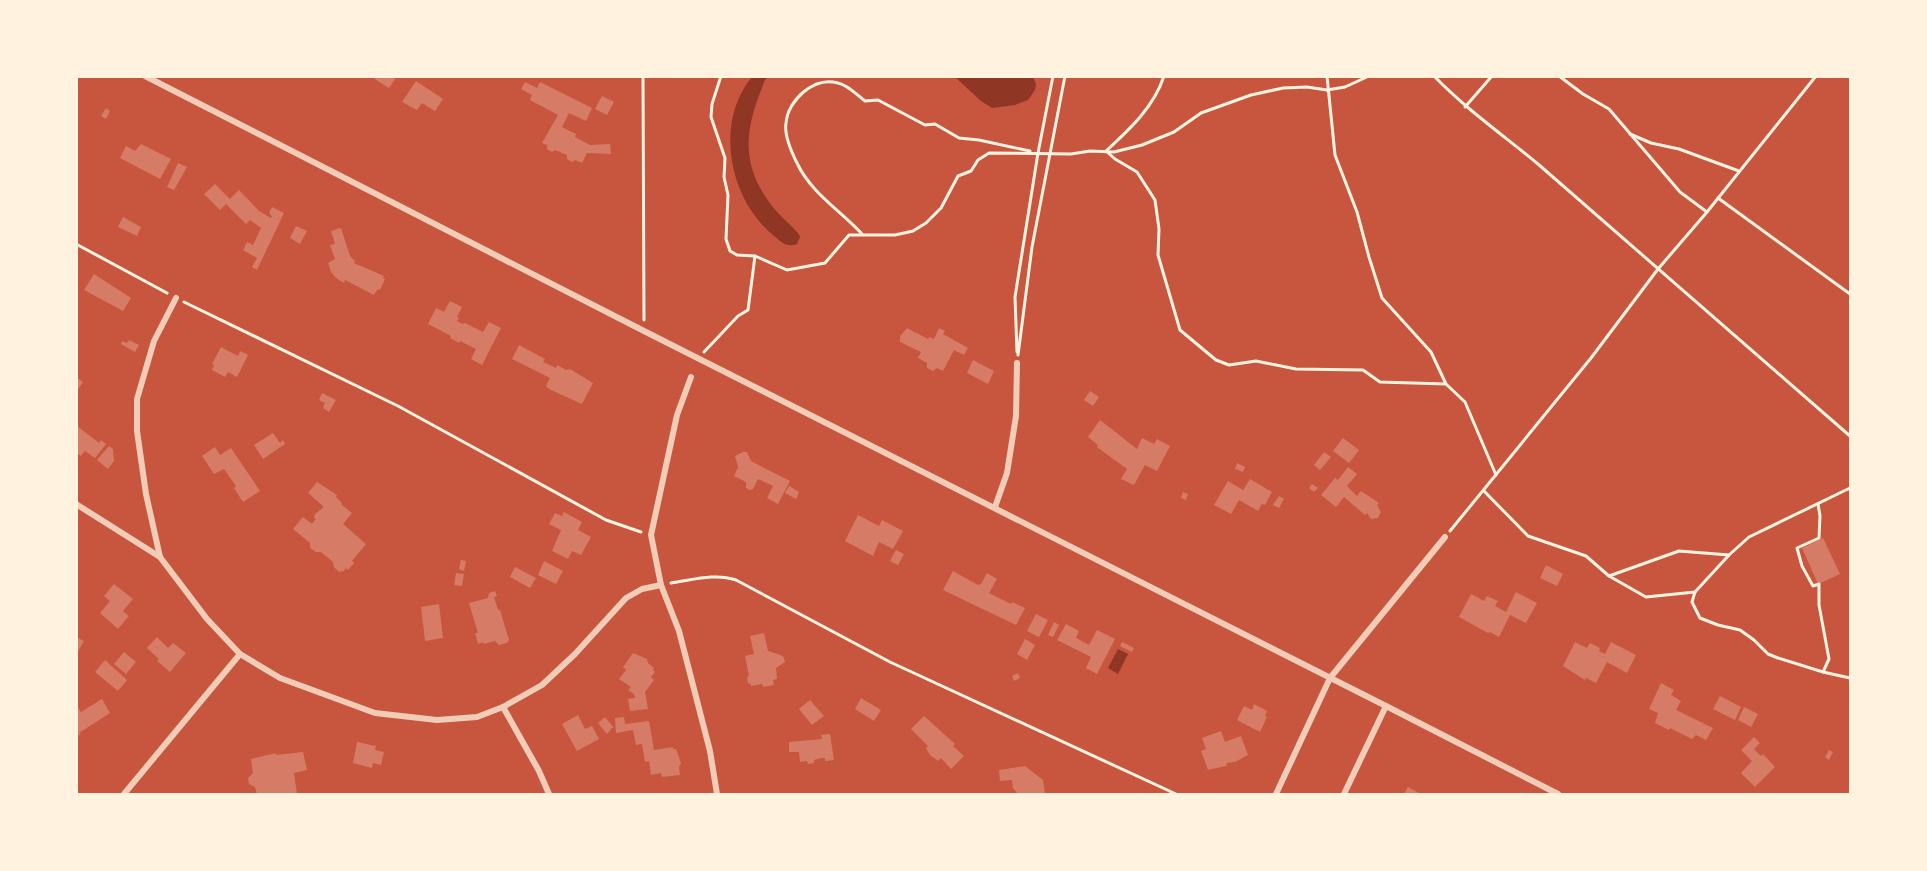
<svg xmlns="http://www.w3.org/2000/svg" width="1927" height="871" viewBox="0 0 1927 871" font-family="'Fira Sans Condensed',sans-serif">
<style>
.water{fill:#8f3625}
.building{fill:#d67c66}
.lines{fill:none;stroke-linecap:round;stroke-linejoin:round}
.path{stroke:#fff3e0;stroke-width:3}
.minor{stroke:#f1ccb7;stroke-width:6}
</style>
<rect width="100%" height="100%" fill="#c8553d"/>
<g class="water">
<path d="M752,77h16l-3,3c-20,48 -26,83 7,126 8,10 18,18 26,27l2,4 -3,7c-11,4 -15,-2 -24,-9 -44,-36 -59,-113 -21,-158z"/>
<path d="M955,77h78l3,7 -1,6 -7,10 -13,5 -23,3 -11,-7z"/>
<path d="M1118,649l10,5 -10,20 -10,-6z"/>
</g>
<g class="building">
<path d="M370,76h27l-8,12z"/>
<path d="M416,81l27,18 -8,12 -13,-8 -5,7 -15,-8z"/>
<path d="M525,82l12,6 3,-6 52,26 -6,13 -17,-8 -7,14 14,7 -1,3 15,8 20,-1 1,10 -24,-1 -5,10 -7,-3 -3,2 -5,-3v-4l-12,-5 -3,2 -5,-3v-4l-5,-2 16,-28 -28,-15 2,-5 -11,-6z"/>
<path d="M602,96l12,6 -7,13 -12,-6z"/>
<path d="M106,108l4,3 -4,8 -5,-3z"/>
<path d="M141,144l30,15 -11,20 -40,-21 6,-12 9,5z"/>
<path d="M178,163l9,4 -13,23 -7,-3z"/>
<path d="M215,184l15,15 9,-9 20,21 12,7 1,-2 -3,-3 3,-6 12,6 -27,57 -5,-3 5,-9 -14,-8 4,-8 6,3 8,-17 -11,-8 -4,4 -20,-20 -6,6 -16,-16z"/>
<path d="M123,217l18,10 -4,9 -19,-9z"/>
<path d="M296,226l11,5 -7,13 -10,-6z"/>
<path d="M341,228l9,28 5,5 -1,2 30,13 -1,2 2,1 -5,11 -2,-1 -4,6 -29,-15 -1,3 -8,-5 -5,-6 -3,-9 7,-4 -5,-14 5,-1 -4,-13z"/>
<path d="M94,274l37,24 -8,13 -39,-21z"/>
<path d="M450,301l12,6 -5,10 2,1 -2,3 5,3 3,-1 18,9 6,-10 12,6 -19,37 -11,-6 5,-10 -16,-8 -1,2 -9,-5 1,-2 -23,-12 8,-16 8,4z"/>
<path d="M907,328l21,11 1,-2 5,2 5,-11 6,3 -2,3 25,14 -4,7 -10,-5 -11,21 -6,-3 -4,3 -6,-3v-5l-9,-5 3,-6 -21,-10v-6z"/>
<path d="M129,340l10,5 -4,7 -14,-8 1,-3 5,2z"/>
<path d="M519,345l26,14 -2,3 13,6 1,-3 9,5 4,-1 23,14 -11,21 -31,-14 -5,-4 4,-8 -38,-19z"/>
<path d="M221,347l17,9 2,-5 8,4 -11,22 -9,-5 -3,5 -13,-7 2,-5 -2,-1z"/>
<path d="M973,360l21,11 -6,13 -21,-11z"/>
<path d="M76,377l7,5 -7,10z"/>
<path d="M1090,391l9,6 -6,9 -9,-6z"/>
<path d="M322,393l14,7 -7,12 -6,-4 2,-5 -6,-3z"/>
<path d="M1100,420l37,29 5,-11 12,6 3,-5 13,7 -13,25 -12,-6 -11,20 -13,-6 6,-10 -30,-22 1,-2 -10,-8z"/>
<path d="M76,425l23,18 2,-3 5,4 -11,14 -10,-7 -4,5 -5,-3z"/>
<path d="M273,433l7,10 3,-3 2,4 -22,15 -9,-14z"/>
<path d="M1343,438l16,12 -10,13 -16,-12z"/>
<path d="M109,446l4,3 1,12 -6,8 -11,-9z"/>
<path d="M215,447l5,8 11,-7 29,43 -17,11 -9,-14 2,-2 -12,-17 -10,5 -12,-18z"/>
<path d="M743,452h4l4,9 39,20 -12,23 -11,-6 6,-12 -15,-7 -5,10 -3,1 -4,-2v-6l-12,-6 4,-9 -3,-11z"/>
<path d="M1324,452l7,5 -11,13 -6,-5z"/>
<path d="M1237,463l8,4 -2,5 -8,-3z"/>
<path d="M1348,467l9,7 -10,12 10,10 4,-5 18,12 -2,2 4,7 -3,6 -7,1 -4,-6 -2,2 -21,-18 -8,10 -15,-12 14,-17 3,2z"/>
<path d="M1250,479l22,13 -7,13 -3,-1 -4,7 -19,-11 -8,14 -17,-9 14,-24 15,9z"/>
<path d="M317,482l20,13 -1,2 6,6 -1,1 11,9 -9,11 23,20 -14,17 2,2 -6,7 -2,-2 -2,3 -5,1 -5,-5 -1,-5 -12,-10h-5l-6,-4v-5l-17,-14 10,-12 9,7 4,-5 -2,-1 1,-4 9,-7 -16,-14z"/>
<path d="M1312,484l6,4 -4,4 -5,-4z"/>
<path d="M789,486l10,6 -3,7 -11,-6z"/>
<path d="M1183,492l5,2 -2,6 -5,-2z"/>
<path d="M1279,496l5,3 -5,9 -6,-3z"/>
<path d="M564,512l18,10 -4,8 13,7 -10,18 -9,-4 -4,8 -16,-8 9,-21 -12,-6 6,-11 7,3z"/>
<path d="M858,515l21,11 3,-6 21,11 -10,18 -14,-7 -6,14 -28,-15z"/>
<path d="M1823,538l17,36 -22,10 -16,-36z"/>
<path d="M896,550l8,4 -6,11 -8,-4z"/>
<path d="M461,560l5,1 -2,10 -5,-2z"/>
<path d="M544,561l19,10 -7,13 -18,-9z"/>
<path d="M1546,565l17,9 -6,12 -17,-8z"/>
<path d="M515,567l21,11 -6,10 -20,-11z"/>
<path d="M953,571l25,14 3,-1 6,-11 10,6 -8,14 22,11 1,-2 13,6 -9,17 -73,-35z"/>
<path d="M456,573l8,1 -2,12 -8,-1z"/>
<path d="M114,584l19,15 -10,12 6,5 -11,13 -18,-16 10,-12 -6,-5z"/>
<path d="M495,591l2,5 -3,1 4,13h2l9,30 -2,3 -8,2 -4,-4 -11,3 -1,-2 -5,2 -3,-11h3l-9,-30 19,-5 1,-5z"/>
<path d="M1516,592l21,11 -11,20 -16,-8 -11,22 -9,-5 -2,1 -29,-16 12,-23 13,7 3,-5 11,5 -3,5 11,6z"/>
<path d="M439,604l4,34 -18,3 -4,-34z"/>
<path d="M1036,614l12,6 -9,17 -12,-6z"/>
<path d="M1054,622l5,3 -6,12 -5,-2z"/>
<path d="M1066,624l13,7 -3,7 13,7 8,-15 18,9 -18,35 -11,-6 5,-11 -34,-17z"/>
<path d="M764,633l4,18 15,5 2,6 -9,6 1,11 -4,1 1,5 -11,2 -1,-3 -11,2 -1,-3 -2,1 -1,-7 2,-1 -4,-20 9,-2 -4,-18z"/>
<path d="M76,637l8,4 -8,14z"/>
<path d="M157,637l11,11 5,-5 13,10 -16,19 -13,-11 2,-2 -12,-11z"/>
<path d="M1025,639l10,6 -8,15 -10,-6z"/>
<path d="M1122,642l12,6 -2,4 -12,-6z"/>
<path d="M1575,642l12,6 3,-5 10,5 -1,3 6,3 6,-12 25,13 -9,18 -20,-11 -11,21 -10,-5 -1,2 -22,-14z"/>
<path d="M124,652l12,10 -10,12 -12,-10z"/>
<path d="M633,653l14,6 1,4 6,5 -1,2 2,2 -4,5 3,3 -9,12 3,17 -18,2 -2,-12 7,-1 -1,-4 -6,-4 3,-3 -12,-8 7,-9 -3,-3z"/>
<path d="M105,660l22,20 -9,11 -23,-19z"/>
<path d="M1018,673l2,5 -6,3 -2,-5z"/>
<path d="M1661,683l13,7 -3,5 10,6 -5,9 37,18 -7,12 -10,-5 -4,4 -22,-11 -1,2 -14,-7 3,-10 -9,-4z"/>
<path d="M1720,696l21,11 -6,13 -22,-11z"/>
<path d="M861,698l20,12 -7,11 -19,-12z"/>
<path d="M102,699l8,14 -31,20 2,1 -5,3v-33l5,8z"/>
<path d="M810,700l14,16 -12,9 -13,-16z"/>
<path d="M1254,704l13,7 -2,5 2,1 -7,15 -23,-12 7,-14 8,4z"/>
<path d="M1744,707l14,7 -7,13 -13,-7z"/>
<path d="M578,715l7,14 7,-3 7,13 -22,12 -15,-27z"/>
<path d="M924,716l31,28 -2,2 11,10 -13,13 -10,-11 -3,3 -8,-6 -4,-7 2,-2 -17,-17z"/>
<path d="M605,717l8,10 -6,7 -9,-11z"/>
<path d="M624,717l1,7 24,-3 5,29 19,-3v2h3l5,14 -2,4 1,8 -18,2 -1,-4 -10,2 -2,-14 -4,1 -3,-18 -6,1 -3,-15 -17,3 -1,-15z"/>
<path d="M1221,731l4,11 16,-6 7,19 -13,7 -8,1 -1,3 -18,4 -7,-19 5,-2 -4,-11z"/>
<path d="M830,734l4,26 -9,1v-3h-4l-7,2v3l-6,1 -1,-3 -7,1 -1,-10h-10v-10l33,-3 -1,-4z"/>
<path d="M1754,737l6,6 -6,6 7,7 2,-2 12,13 -20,20 -14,-14 11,-12 -11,-11z"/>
<path d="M357,742l19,4 -1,4 9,2 -3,13 -8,-2 -1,5 -19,-5z"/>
<path d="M1829,750l4,2 -4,8 -4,-3z"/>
<path d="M303,752l4,18 -13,3 3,21h-40l-2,-7 -6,-3 -1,-6 5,-5 -2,-14 25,-6v2z"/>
<path d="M1025,766l18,14 2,14h-27l-5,-6 -1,-8 -12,1 -1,-11z"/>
<path d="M1408,787l13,7h-17z"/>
</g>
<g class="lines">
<g class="path">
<path d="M643,76l1,244"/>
<path d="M721,76l-9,28 -1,13 14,41 -1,19 4,18 -2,44 4,12 7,4 18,1 32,14 38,-7 24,-28h46l18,-4 13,-8 15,-15 17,-32 13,-5 7,-11 11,-7 82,1 19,-3 24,1 28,-7 32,-13 27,-19 50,-18 32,-7 24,-1 20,3 18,-3 24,-11"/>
<path d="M1164,76c-10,31 -35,54 -58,75l9,8 22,13 18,28 4,29 -1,26 22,75 36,30 13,5 27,-4 40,8 67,1 17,12 66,2"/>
<path d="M1327,76l8,79 22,57 12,45 13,41 49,54 15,32 19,18 31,73"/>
<path d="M1434,76c32,33 69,59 104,88l312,272"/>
<path d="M1559,76l24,18 26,15 71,83 27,20"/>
<path d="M1465,107l27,-31"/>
<path d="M1630,134l21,9 28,6 60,22"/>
<path d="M1718,198l132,96"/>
<path d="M862,234c-21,-23 -51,-41 -65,-71 -5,-10 -13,-28 -11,-40 2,-23 28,-47 52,-40 10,2 19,12 27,18l13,-1 47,25 10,-1 24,14 20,2 51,11"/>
<path d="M76,244l91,49"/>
<path d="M184,302l214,104 208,114 35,12"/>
<path d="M704,352l34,-36 10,-6 7,-54"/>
<path d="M1017,352l-2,-55 23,-144 15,-77"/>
<path d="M1018,355l14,-108 33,-171"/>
<path d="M1484,491l44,45 58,20 23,20 37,21 49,-5 34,-37 20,-18 101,-49"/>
<path d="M1818,504l2,12 -1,22 -22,10 5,18 11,20 6,-2v21l10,54 -6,13"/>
<path d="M1450,531l141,-173 67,-89 49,-57 109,-136"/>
<path d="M1609,576l70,-25 50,4"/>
<path d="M671,583c22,-3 44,-10 65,-3l154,82 286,132"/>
<path d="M1695,592l-3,10 8,16 18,7 22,5 14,10 14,14 10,4 45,14 27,6"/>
</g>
<g class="minor">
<path d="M145,76l499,255 742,375 -42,88"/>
<path d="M176,298l-22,43 -17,58v32l9,63 14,63 47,62 33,35 40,24 95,35 62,7 40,-3 26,-10 39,-22 33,-31 51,-56 16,-9 19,-4"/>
<path d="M691,377l-14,38 -26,120 10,50 18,46 31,120 7,43"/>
<path d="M76,504l84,53"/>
<path d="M995,507l12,-34 9,-57 1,-53"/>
<path d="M1386,706l172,88"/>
<path d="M503,707l36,64 10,23"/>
<path d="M124,794l116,-140"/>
<path d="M1276,794l54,-116 115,-141"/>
</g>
</g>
<rect width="1927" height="871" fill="none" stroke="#fff3e0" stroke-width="156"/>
</svg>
